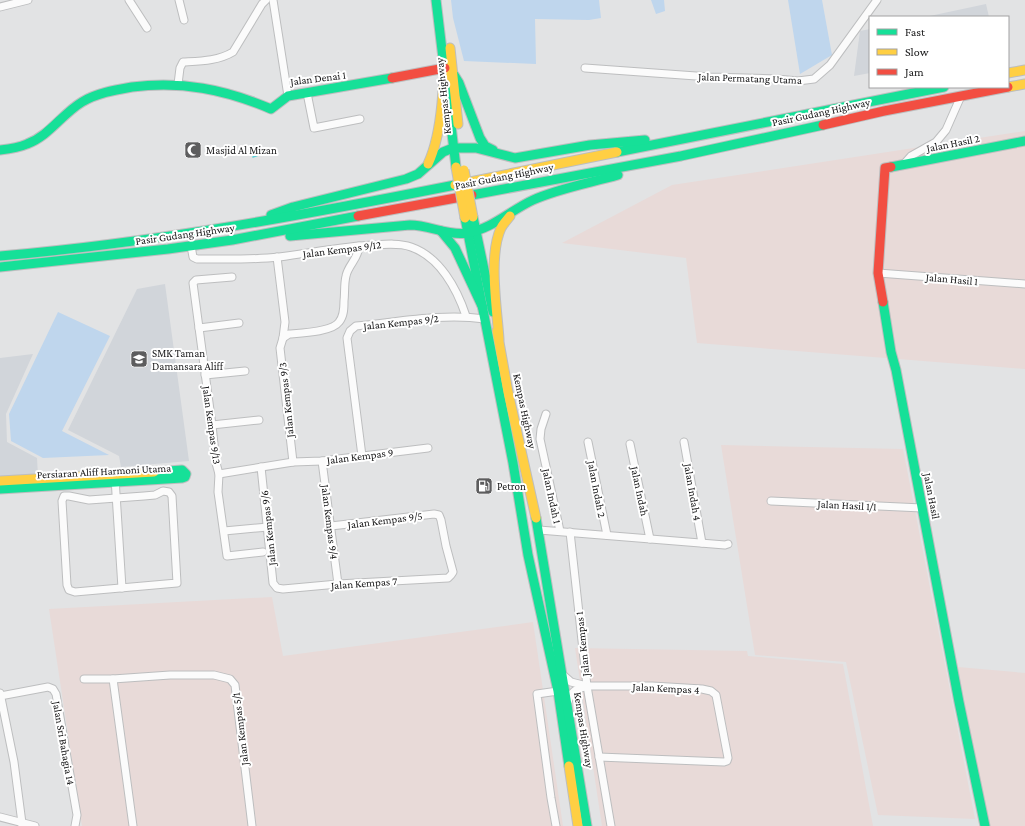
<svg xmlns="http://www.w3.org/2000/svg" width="1025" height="826" viewBox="0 0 1025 826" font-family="'Crimson Pro',serif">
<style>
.built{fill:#d1d5da}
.industrial{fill:#e8dad8}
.green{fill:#bfd6ed}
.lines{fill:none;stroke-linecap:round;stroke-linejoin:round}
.stream{stroke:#5bd0d8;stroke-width:1.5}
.street-casing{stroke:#bdbebf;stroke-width:9}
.fast-casing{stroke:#bdbebf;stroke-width:11}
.slow-casing{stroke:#bdbebf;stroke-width:11}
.jam-casing{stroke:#bdbebf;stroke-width:11}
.street{stroke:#fbfbfb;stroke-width:7}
.fast{stroke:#16e098;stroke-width:9}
.slow{stroke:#ffcf43;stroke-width:9}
.jam{stroke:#f24e42;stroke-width:9}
.slow-bridge-casing{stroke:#bdbebf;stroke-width:11;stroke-linecap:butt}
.slow-bridge{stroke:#ffcf43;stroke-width:9}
.labels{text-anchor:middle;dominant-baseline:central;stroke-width:4;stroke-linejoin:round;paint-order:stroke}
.street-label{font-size:11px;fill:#151516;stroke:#fff}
.poi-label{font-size:11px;fill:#151516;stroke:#fff;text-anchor:start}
</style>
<rect width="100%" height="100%" fill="#e2e3e4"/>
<g class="built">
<path d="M986,4l3,13h-64z"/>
<path d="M870,29v44l-16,3 6,-45z"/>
<path d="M165,284l24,177 -68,6 -2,-11 -51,-26 69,-141z"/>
<path d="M33,354l-27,60 1,28 30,16 1,18 -38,2v-120z"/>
</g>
<g class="industrial">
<path d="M1025,131v238l-328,-26 -11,-85 -124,-15 110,-58z"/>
<path d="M721,445l182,4 72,370 -97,-4 -32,-153 -91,-7z"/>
<path d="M272,597l11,59 250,-34 30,204h-481l-33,-217z"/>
<path d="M575,648l172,3 1,5 95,8 30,162h-271z"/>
<path d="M958,667l67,6v153h-36z"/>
</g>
<g class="green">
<path d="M451,0h148l2,18 -12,2 -54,-1 1,45 -72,-3 -11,-43z"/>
<path d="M651,0h13l1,11 -9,3z"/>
<path d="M788,0h34l10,55 -32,19z"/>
<path d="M58,312l52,24 -48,95 47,24 -66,3 -32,-17 -2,-27z"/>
</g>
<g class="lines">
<path class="stream" d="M253,157l23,-8"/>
<defs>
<g id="street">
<path d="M129,0l18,28"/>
<path d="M179,0l5,20"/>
<path d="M273,0l15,96"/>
<path d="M0,7l28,-7"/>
<path d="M585,68l125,9 67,2 21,2 16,-2 16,-14 47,-65"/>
<path d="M178,84l2,-16 3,-6c17,-1 35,-1 50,-10l29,-48 4,-4"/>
<path d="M307,93l7,35 46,-9"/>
<path d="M903,165l8,-9 25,-14 10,-12 15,-34"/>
<path d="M191,246l2,11 4,2c27,0 55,1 82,-2 32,-4 64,-11 96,-12 12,-1 25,-2 36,2 29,10 46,42 55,69"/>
<path d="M277,257l8,65 -2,16 -3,10 13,114"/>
<path d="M878,273l147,11"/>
<path d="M232,277l-36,3 -3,3 19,142 4,38 3,11 -1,18 9,64 36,-4"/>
<path d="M199,328l40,-5"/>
<path d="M283,338l6,-4c12,-1 43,-2 50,-12 5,-6 5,-14 5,-21 1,-8 0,-17 2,-25 2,-11 13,-18 13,-30"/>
<path d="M205,375l40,-4"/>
<path d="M546,414l-5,15 -1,10 20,92"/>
<path d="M212,425l47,-5"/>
<path d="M588,442l19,93"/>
<path d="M684,442l18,101"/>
<path d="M630,444l20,95"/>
<path d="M362,456l-15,-118 3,-7 6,-5c43,-4 86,-13 129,-7"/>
<path d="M322,461l16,123"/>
<path d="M261,467l12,116 4,5 6,1 55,-5 110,-6 3,-3 2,-3 -7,-26 -5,-26 -2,-5 -5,-1 -103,12"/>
<path d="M219,474l74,-12 29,-1 106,-13"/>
<path d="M115,478l7,110"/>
<path d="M163,491l6,1 3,4 5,87 -102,9 -6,-2 -2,-5 -5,-84 2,-5h5l20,4 55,-4 11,-1z"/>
<path d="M771,501l151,7"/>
<path d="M539,530l186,15 3,-1"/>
<path d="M224,531l44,-4"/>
<path d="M570,532l17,154 24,140"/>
<path d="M563,675l8,7 16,4h65l50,3 9,2 5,4 12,63 -1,3 -3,1 -125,-5"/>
<path d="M84,679h29l57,-4h44l16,4 5,6 17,141"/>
<path d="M113,679l20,147"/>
<path d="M0,693l14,69 8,61v3"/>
<path d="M0,696l48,-9 5,2 3,5 21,121 -2,11"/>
<path d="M568,702c3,-10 7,-13 17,-15"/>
<path d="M0,817l35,9"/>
<path d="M556,826l-5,-28 -14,-104 21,-3"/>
</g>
<g id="fast">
<path d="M436,0l20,167"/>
<path d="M454,75l5,8 21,55 5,8 8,4"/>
<path d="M0,150c9,-1 18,-2 27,-6 22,-8 35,-30 55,-42 15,-9 33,-12 50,-15 50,-6 92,2 139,22l17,-13 104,-18"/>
<path d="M617,152l327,-65"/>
<path d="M891,167l134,-26"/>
<path d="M472,195l209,-39 142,-31"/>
<path d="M271,215l22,-8 113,-28 12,-5 25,-22 10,-4h23l39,10 75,-13 55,-5"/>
<path d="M473,217l20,95"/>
<path d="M465,218l48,245 15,92 30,136 11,75"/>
<path d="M441,231l14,17 28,60"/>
<path d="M290,236l120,-11c19,0 38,11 57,8 25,-4 44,-23 66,-33 27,-12 57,-17 85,-25"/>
<path d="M0,256c153,-13 304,-41 455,-71"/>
<path d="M0,267l168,-18 64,-9 126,-24"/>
<path d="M883,302l8,50 5,18 63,332 26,124"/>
<path d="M0,489l182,-11 3,-1 1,-3 -4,-4 -28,2"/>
<path d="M536,518l51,308"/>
</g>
<g id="slow">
<path d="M450,48l8,76"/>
<path d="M1008,73l17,-3"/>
<path d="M1008,87l17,-3"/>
<path d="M428,164c9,-19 12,-40 14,-61 1,-11 1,-21 4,-31"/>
<path d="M455,185l162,-33"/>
<path d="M497,331l11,61 28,126"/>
<path d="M499,339c-2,-30 -11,-83 2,-111 2,-4 6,-8 9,-12"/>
<path d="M0,481l154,-9"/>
<path d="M569,766l9,60"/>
</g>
<g id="jam">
<path d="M392,78l53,-10"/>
<path d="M823,125l61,-14 124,-24"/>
<path d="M358,216l114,-21"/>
<path d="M883,302l-5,-29 7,-105 6,-1"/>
</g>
</defs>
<use href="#street" class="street-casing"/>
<use href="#fast" class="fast-casing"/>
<use href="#slow" class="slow-casing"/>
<use href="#jam" class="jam-casing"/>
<use href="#street" class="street"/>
<use href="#fast" class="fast"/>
<use href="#slow" class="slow"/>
<use href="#jam" class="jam"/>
<defs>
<g id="slow-bridge">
<path d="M456,167l9,51"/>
<path d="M464,170l9,47"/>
</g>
</defs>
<use href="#slow-bridge" class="slow-bridge-casing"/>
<use href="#slow-bridge" class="slow-bridge"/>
</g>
<defs>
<symbol id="mosque-square" viewBox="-11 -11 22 22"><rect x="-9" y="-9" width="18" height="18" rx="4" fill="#5d5d5e" stroke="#fff"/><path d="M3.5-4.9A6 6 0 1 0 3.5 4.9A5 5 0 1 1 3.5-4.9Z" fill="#fff"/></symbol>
<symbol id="school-square" viewBox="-11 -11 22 22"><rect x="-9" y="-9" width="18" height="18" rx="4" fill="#5d5d5e" stroke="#fff"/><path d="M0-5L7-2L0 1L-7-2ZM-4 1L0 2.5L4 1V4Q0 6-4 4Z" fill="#fff"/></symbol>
<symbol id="fuel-square" viewBox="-11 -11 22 22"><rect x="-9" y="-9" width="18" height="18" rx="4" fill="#5d5d5e" stroke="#fff"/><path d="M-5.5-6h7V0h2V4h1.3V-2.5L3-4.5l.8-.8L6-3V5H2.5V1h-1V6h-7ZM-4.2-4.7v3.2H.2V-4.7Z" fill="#fff"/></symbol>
</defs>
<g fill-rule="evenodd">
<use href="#mosque-square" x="183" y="140" width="20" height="20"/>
<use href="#school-square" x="129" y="349" width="20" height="20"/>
<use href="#fuel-square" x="474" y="476" width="20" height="20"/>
</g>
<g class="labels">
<g class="street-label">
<text transform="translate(318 78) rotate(-7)">Jalan Denai 1</text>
<text transform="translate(750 78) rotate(2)">Jalan Permatang Utama</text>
<text transform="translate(443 96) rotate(-96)">Kempas Highway</text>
<text transform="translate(821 112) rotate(-12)">Pasir Gudang Highway</text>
<text transform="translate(953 143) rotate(-11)">Jalan Hasil 2</text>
<text transform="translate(504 176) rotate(-11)">Pasir Gudang Highway</text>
<text transform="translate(185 234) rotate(-8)">Pasir Gudang Highway</text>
<text transform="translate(342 249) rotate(-7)">Jalan Kempas 9/12</text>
<text transform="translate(952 279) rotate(5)">Jalan Hasil 1</text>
<text transform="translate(401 322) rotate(-6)">Jalan Kempas 9/2</text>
<text transform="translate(286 400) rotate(-96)">Jalan Kempas 9/3</text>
<text transform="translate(525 411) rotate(78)">Kempas Highway</text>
<text transform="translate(212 425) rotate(82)">Jalan Kempas 9/13</text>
<text transform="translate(360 456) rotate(-7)">Jalan Kempas 9</text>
<text transform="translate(104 471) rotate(-3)">Persiaran Aliff Harmoni Utama</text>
<text transform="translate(597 489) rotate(79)">Jalan Indah 2</text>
<text transform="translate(640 491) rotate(78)">Jalan Indah</text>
<text transform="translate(693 492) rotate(80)">Jalan Indah 4</text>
<text transform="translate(552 496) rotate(78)">Jalan Indah 1</text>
<text transform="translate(932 496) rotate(79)">Jalan Hasil</text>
<text transform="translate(847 505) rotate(3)">Jalan Hasil 1/1</text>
<text transform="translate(385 520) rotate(-7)">Jalan Kempas 9/5</text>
<text transform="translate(330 522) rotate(83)">Jalan Kempas 9/4</text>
<text transform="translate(268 528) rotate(-96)">Jalan Kempas 9/6</text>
<text transform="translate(364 583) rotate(-4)">Jalan Kempas 7</text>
<text transform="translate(582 644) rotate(-96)">Jalan Kempas 1</text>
<text transform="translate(666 688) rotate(3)">Jalan Kempas 4</text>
<text transform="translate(240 729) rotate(-97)">Jalan Kempas 5/1</text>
<text transform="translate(584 730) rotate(81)">Kempas Highway</text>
<text transform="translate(64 743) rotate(80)">Jalan Sri Bahagia 14</text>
</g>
<g class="poi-label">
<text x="206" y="150">Masjid Al Mizan</text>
<text x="152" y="353">SMK Taman<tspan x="152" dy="13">Damansara Aliff</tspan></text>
<text x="497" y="486">Petron</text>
</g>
</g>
<rect x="869" y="16" width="140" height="72" fill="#ffffff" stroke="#a1a1a2"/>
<rect x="877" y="29" width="20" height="6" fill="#16e098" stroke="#a1a1a2"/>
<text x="905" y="36" font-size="12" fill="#151516">Fast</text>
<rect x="877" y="49" width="20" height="6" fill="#ffcf43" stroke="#a1a1a2"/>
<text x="905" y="56" font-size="12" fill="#151516">Slow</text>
<rect x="877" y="69" width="20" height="6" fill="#f24e42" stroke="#a1a1a2"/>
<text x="905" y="76" font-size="12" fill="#151516">Jam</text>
</svg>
